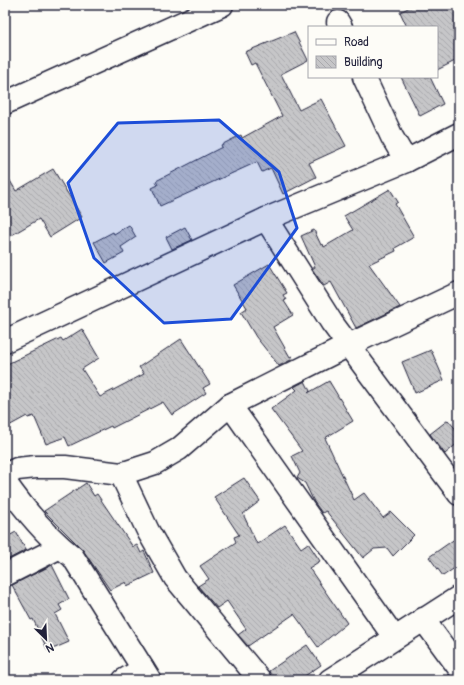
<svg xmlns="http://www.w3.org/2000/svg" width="464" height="685" viewBox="0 0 464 685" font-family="Pangolin,sans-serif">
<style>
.building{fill:url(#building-back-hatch);stroke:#22223b}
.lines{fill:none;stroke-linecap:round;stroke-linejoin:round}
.minor-casing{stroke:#22223b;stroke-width:25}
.minor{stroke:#fdfcf7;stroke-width:22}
.marked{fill:#1d4ed8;fill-opacity:0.2;stroke:#1d4ed8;stroke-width:3;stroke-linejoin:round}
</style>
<defs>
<pattern id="building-back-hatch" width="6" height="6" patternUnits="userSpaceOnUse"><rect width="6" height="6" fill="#c6c6c8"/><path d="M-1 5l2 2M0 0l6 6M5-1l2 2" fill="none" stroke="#aaaaad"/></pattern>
</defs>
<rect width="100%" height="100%" fill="#fdfcf7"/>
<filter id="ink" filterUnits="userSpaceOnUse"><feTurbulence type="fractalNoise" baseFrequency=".025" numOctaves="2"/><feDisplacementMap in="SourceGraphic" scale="8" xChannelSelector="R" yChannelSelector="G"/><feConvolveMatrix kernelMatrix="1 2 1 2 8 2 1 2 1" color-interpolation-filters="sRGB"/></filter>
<g filter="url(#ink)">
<g class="building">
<path d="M414,5h45v54l-22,11v-43h-30l-7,-15z"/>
<path d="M294,32l14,28 -27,14 18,36 22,-11 25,47 -37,17 7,14 -33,17 -12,-26 -9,4 -5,-10 -97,44 -8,-18 6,-3 -2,-4 66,-34 -1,-2 20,-10 1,3 40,-22 -27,-53 -4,2 -6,-13z"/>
<path d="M401,77h29l13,27 -23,12z"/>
<path d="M53,169l29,48 -32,20 -11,-18 -34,20v-67l11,19z"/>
<path d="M390,189l8,13 -3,2 19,33 -19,11 1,3 -27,13 31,43 -44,21 -25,-46 -7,4 -12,-17 3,-2 -14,-31 13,-6 7,15 2,-1 1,3 29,-17 -9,-14z"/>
<path d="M129,225l7,12 -15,10 3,6 -18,10 -12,-21 19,-10 1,2z"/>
<path d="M185,227l7,13 -20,9 -6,-12z"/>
<path d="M269,264l18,29 -4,2 3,5 -2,1 9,14 -20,12 17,30 2,-1 1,3 -14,7 -23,-29 -15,-25 6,-4 -14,-23z"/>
<path d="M82,329l17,29 -17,11 18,28 44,-23 -5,-7 42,-28 29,45 -7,4 3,5 -34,22 -9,-13 -51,26 -1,-2 -42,20 -4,-9 -19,7 -12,-28 -6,2 -1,-2 -22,12v-63l56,-27 2,3z"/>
<path d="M431,350l13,30 -29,13 -13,-31z"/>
<path d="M305,381l5,10 -2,2 21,-12 24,40 -28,17 29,62 10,-7 19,25 8,-6 23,23 -21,21 -6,-8 -13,1 -11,9 -37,-47 -4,2 -8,-11 -9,-19 -8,-5 3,-5 -8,-17 10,-5 -31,-42 26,-19 -3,-3z"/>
<path d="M448,420l11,13v9l-14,12 -15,-20z"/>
<path d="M244,478l16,23 -17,13 14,30 28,-19 16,23 7,-5 12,18 -11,7 38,55 -29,24 -24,-33 -46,32 -10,-11 8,-6 -19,-28 -10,7 -19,-22 11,-7 -9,-13 36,-24 -2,-5 5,-2 -25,-38z"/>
<path d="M86,483l8,13 3,-2 36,53 4,-2 4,8 3,-2 10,22 -27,13 -1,-4 -16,8 -27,-40 -39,-39z"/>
<path d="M16,532l10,18 -21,11v-23z"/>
<path d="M459,536v29l-16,11 -14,-19z"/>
<path d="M52,565l17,34 -10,6 3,5 -7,4 14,28 -21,9 -15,-32 -2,1 -19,-35z"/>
<path d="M307,645l14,20 -22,15h-27l-3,-9z"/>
</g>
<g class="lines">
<defs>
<g id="minor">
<path d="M338,22l3,5"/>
<path d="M364,77l28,60 14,24"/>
<path d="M5,103l217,-98"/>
<path d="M266,219l66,104 127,171"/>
<path d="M5,341l261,-122 140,-58 53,-27"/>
<path d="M230,405l164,232"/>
<path d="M121,474l27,57 27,47 85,102"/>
<path d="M5,475l12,-6 19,-2h29l56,7 34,-11 24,-14 51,-44 119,-60 110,-52"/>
<path d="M5,482c19,27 42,55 68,75l77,123"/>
<path d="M5,575l55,-28"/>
<path d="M423,619l36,49"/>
<path d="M124,680l19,-11"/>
<path d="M330,680l129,-83"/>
</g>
</defs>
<use href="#minor" class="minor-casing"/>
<use href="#minor" class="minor"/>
</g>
</g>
<path class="marked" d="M219,120l60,52 18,56 -66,91 -67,4 -70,-65 -26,-75 50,-60z"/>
<rect width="464" height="685" fill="none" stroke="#fdfcf7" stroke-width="20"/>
<rect x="10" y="10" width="444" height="665" fill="none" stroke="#22223b" stroke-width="1.5" filter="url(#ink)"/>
<rect x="308" y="26" width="130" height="52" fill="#fdfcf7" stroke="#a5a5ac"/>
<rect x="316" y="39" width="20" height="6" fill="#fdfcf7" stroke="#a5a5ac"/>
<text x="344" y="46" font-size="12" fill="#22223b">Road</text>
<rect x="316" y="56" width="20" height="12" fill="url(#building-back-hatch)" stroke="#a5a5ac"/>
<text x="344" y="66" font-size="12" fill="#22223b">Building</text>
<g transform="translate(46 639) rotate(156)" stroke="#fdfcf7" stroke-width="3" paint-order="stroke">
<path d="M0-3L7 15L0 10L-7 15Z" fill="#22223b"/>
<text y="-6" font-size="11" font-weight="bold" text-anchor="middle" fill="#22223b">N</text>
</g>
</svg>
